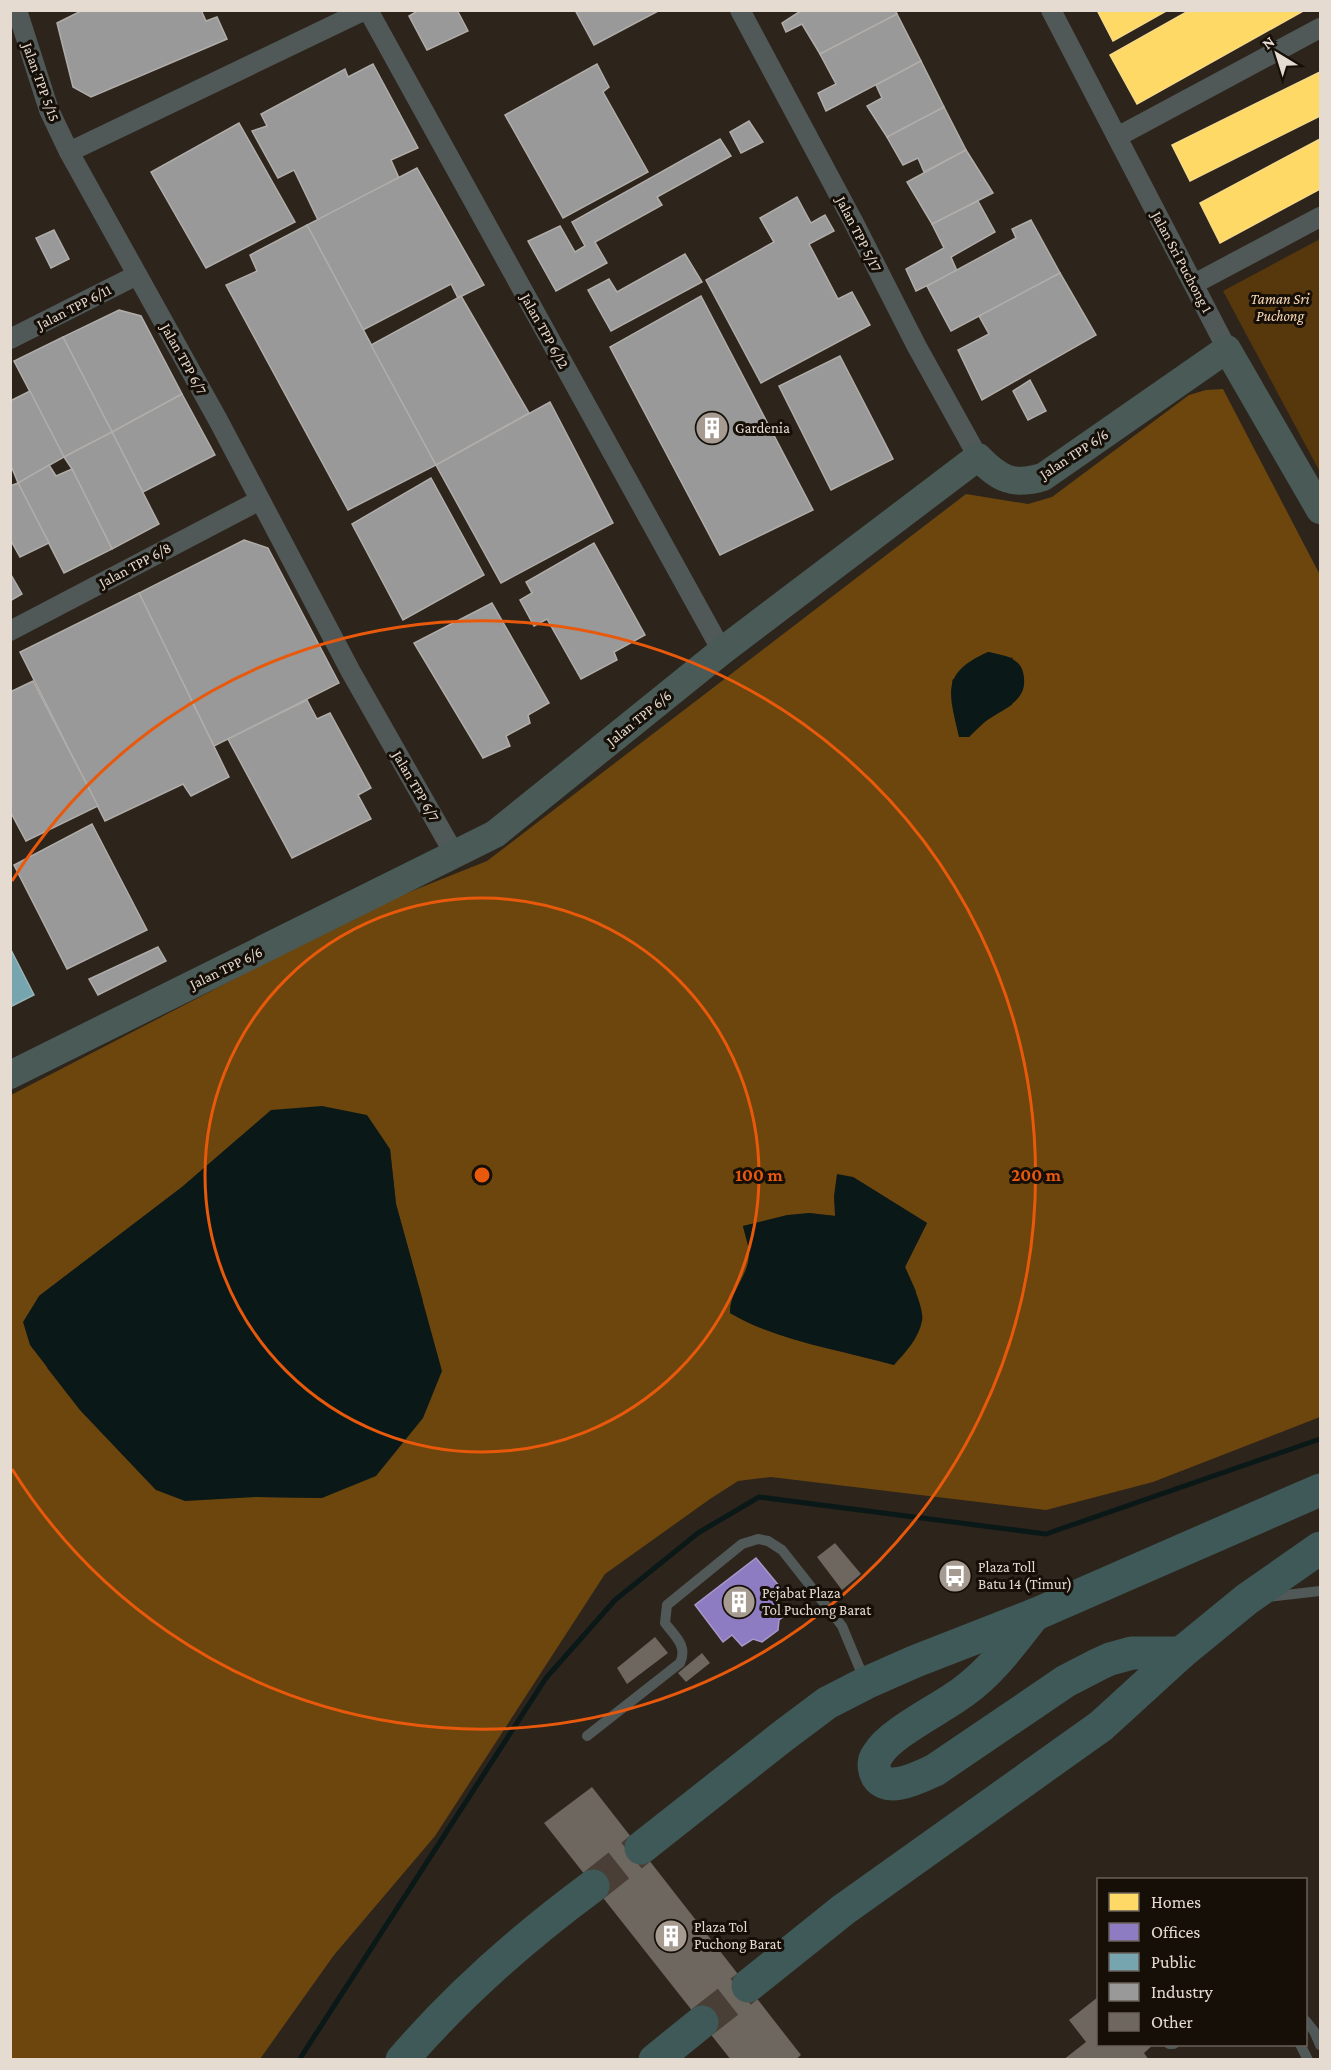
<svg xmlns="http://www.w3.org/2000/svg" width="1331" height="2070" viewBox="0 0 1331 2070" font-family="'Crimson Pro',serif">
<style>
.green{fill:#57370c}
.forest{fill:#6d460d;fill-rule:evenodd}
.water{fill:#0a1918}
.homes{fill:#ffd966;stroke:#f7da86;stroke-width:1.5}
.offices{fill:#8e7cc3;stroke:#a898c7;stroke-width:1.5}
.public{fill:#76a5af;stroke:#97b5b9;stroke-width:1.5}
.industry{fill:#999;stroke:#b0adaa;stroke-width:1.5}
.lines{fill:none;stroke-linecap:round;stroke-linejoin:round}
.stream{stroke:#0a1918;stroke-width:5}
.building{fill:#6e675f}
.highway-tunnel{stroke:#493f36;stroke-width:33;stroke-dasharray:33 16;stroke-linecap:butt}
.lane{stroke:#505958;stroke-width:10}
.street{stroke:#505958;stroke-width:20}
.secondary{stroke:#495a57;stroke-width:28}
.highway{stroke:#3e5957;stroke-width:33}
.ring{fill:none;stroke:#e8590c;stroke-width:3}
.labels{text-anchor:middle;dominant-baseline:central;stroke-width:6;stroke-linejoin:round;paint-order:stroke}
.street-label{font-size:15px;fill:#e5dbd1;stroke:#160f08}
.park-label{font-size:15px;font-style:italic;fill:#fad9b6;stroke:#160f08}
.poi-label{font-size:15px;fill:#e5dbd1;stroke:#160f08;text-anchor:start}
.centre{fill:#e8590c;stroke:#160f08;stroke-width:3}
.ring-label{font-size:18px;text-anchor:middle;font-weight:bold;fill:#e8590c;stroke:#160f08;stroke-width:6;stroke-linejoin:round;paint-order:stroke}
</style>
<rect width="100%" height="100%" fill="#2d241b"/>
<path class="green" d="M1320,239v233l-97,-181z"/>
<path class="forest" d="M1223,389l97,186v842l-167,65 -107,28 -275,-33 -33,4 -28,18 -105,75 -170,262 -101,119 -74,104 -249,1v-965l366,-190 110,-44 479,-367 62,10 24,-7 137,-102 17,-5zM988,652l25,6 -1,47 -28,17 -15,15 -15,-24 -2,-33zM240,1137l150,12 6,55 27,97 -101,197 -65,-1 -101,-7 -76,-80 -33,-42 -8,-72 143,-109zM853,1177l74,46 -22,44 11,24 -22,74c-53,-15 -117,-24 -164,-52 -1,-22 19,-37 19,-59 0,-8 -4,-19 -6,-28l66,-13 27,3 -2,-20z"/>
<g class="water">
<path d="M988,652c14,3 31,5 35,20 7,29 -18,35 -37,49 -6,5 -12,11 -17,16h-10c-10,-44 -19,-64 29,-85z"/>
<path d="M322,1106l45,9 23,34 6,55 46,167 -19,47 -47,58 -54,22 -65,-1 -72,4 -29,-11 -76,-80 -50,-65 -7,-23 16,-26 143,-109 89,-77z"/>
<path d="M837,1174l16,3 74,46 -22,44c5,12 20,42 17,54 -3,17 -17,32 -28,44 -53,-15 -117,-24 -164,-52 0,-22 19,-37 19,-59 0,-9 -4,-19 -6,-28l44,-11 22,-2 26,3 -1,-20z"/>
</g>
<g class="homes">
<path d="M1097,10h71l-55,31z"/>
<path d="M1190,10h115l-168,94 -27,-49z"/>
<path d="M1320,72v44l-130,65 -18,-36z"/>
<path d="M1320,139v50l-100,54 -20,-40z"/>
</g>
<path class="offices" d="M756,1558l29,35 -9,6 11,15 -8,6 -1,10 -16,12 -9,-3 -11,7 -10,-11 -9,7 -28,-37z"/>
<path class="public" d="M10,948l24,47 -24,12z"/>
<g class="industry">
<path d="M83,10h118l5,11 11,-4 10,22 -136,58 -18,-10 -16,-64z"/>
<path d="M419,10h38l11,21 -41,19 -18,-34z"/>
<path d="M575,10h85l-66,35z"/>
<path d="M802,10h93l2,4 -77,40 -18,-30 -16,8 -4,-9z"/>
<path d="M897,14l24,47 -95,50 -8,-18 18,-9 -16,-30z"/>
<path d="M921,61l23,46 -57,30 -20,-31 15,-8 -6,-13z"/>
<path d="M373,64l45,84 -27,12 8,18 -81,42 -24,-50 -16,8 -26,-47 15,-5 -6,-12 84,-45 3,8z"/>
<path d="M597,64l12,23 -6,5 45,80 -85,46 -58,-103z"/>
<path d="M944,107l22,43 -42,22 -6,-14 -15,7 -16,-28z"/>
<path d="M749,121l14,21 -22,11 -11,-21z"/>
<path d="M239,123l56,99 -89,46 -55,-96z"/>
<path d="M720,139l11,17 -74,41 5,8 -67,37 12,21 -51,28 -28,-50 32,-15 15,26 10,-6 -13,-24z"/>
<path d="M966,150l27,43 -61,31 -25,-42z"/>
<path d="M417,168l67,117 -26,13 -7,-14 -88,46 -56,-105z"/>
<path d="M797,197l14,26 14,-8 9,16 -25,13 29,55 14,-7 18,33 -109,58 -55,-103 68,-38 -14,-24z"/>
<path d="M978,201l17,31 -44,25 6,14 -41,20 -10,-22 38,-21 -12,-24z"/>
<path d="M1031,220l29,53 -109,58 -24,-45 89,-48 -4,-9z"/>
<path d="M307,225l129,240 -88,45 -122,-225 31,-14 -7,-16z"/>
<path d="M54,230l15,29 -18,9 -15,-30z"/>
<path d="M685,254l17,28 -91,49 -23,-41 21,-11 8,13z"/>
<path d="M1060,273l36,62 -114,65 -24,-50 31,-16 -10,-18z"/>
<path d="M461,296l68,117 -93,52 -65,-120z"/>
<path d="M701,296l112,214 -93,45 -110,-208z"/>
<path d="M119,310l22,6 41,78 -70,38 -49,-95z"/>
<path d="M63,337l49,95 -48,25 -50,-96z"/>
<path d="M840,356l53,103 -62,31 -52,-104z"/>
<path d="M1030,380l16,31 -18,9 -15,-29z"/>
<path d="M30,391l34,66 -46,26 -8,-20v-62z"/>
<path d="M182,394l33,61 -72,37 -31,-60z"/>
<path d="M550,402l63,121 -112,60 -65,-118z"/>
<path d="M112,432l47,92 -47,25 -40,-80 -8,-12z"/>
<path d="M49,465l7,11 16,-7 40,80 -48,24 -46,-90z"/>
<path d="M431,478l53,97 -81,45 -51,-96z"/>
<path d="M18,483l31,60 -29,14 -10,-18v-53z"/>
<path d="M244,540l24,8 71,135 -125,63 -75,-153z"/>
<path d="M594,543l51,92 -31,17 3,8 -36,19 -34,-60 -13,7 -14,-26 12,-7 -6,-11z"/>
<path d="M10,573l12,21 -12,7z"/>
<path d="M139,593l90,184 -38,19 -8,-12 -78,37 -85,-169z"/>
<path d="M492,603l57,100 -21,12 2,8 -24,13 4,10 -27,12 -69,-115z"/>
<path d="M33,681l65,125 -72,35 -16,-30v-119z"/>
<path d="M307,700l10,19 13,-6 41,75 -13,7 13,24 -79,39 -64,-119z"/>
<path d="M92,824l55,106 -80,39 -53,-104z"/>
<path d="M158,947l8,14 -68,34 -9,-16z"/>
</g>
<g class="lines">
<path class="stream" d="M299,2060l247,-382 69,-78 83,-67 61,-36 287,37 274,-95"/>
</g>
<g class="building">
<path d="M835,1543l26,31 -19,16 -25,-33z"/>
<path d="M655,1637l13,16 -41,31 -10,-16z"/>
<path d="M702,1653l8,10 -24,19 -8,-9z"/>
<path d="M592,1787l209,268 -6,5h-64l-187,-237z"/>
<path d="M1098,1997v47h56l-10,9 5,7h-86l23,-18 -17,-22z"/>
</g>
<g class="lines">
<g class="highway-tunnel">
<path d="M593,1886l48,-38"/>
<path d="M702,2022l46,-36"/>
</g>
<g class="lane">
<path d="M1267,1597l53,-6"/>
<path d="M587,1736l93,-73c8,-17 -5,-27 -15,-40l2,-18 75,-61 16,-5 10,2 14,9 60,76 23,55"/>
<path d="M1306,2021l8,10 6,14"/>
<path d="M1169,2044h5"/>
<path d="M1300,2044l8,16"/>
</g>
<g class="street">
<path d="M17,10l32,100 20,42 149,268 133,252 104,183"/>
<path d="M368,10l354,641"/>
<path d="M740,10l114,213 62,122 62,112"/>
<path d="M1051,10l176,339"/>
<path d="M1117,137l203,-109"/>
<path d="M69,152l296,-142"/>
<path d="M1194,284l126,-67"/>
<path d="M10,339l127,-64"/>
<path d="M10,631l250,-131"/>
</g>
<path class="secondary" d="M10,1075l485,-241 227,-183 256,-194c21,22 35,29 65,20l184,-128 93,161"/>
<g class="highway">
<path d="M1034,1615c-22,28 -42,56 -71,77 -21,16 -73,41 -85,62 -4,5 -5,10 -3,17 7,26 45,6 60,-1l131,-89 33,-17 11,-5 22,-6h49"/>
<path d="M641,1848l142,-112 44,-33 39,-20 50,-22 118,-46 286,-125"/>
<path d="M748,1986l95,-76 258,-184 80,-73 66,-54 73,-51"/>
<path d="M402,2060c56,-65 122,-123 191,-174"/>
<path d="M655,2060l47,-38"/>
</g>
</g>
<g class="ring">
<circle cx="482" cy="1175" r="277"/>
<path d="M12 881A554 554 0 1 1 12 1469"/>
</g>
<defs>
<symbol id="building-disc" viewBox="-11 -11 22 22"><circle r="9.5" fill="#a59b91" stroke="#160f08"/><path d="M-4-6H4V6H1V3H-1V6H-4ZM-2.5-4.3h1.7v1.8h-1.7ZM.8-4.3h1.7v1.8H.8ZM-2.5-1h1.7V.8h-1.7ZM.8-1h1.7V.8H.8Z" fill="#fff"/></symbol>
<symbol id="bus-disc" viewBox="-11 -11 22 22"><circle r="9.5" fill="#a59b91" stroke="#160f08"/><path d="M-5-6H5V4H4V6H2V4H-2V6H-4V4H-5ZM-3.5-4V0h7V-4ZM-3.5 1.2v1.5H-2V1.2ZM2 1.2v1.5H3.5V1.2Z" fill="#fff"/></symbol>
</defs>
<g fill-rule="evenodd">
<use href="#building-disc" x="693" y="409" width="38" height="38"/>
<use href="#bus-disc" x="936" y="1557" width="38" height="38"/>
<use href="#building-disc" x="720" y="1583" width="38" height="38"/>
<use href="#building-disc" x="652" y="1917" width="38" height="38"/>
</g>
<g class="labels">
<g class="street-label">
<text transform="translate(41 82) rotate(70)">Jalan TPP 5/15</text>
<text transform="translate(859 234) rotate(63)">Jalan TPP 5/17</text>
<text transform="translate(1182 262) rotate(62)">Jalan Sri Puchong 1</text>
<text transform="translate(74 307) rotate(-27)">Jalan TPP 6/11</text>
<text transform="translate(545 331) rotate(61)">Jalan TPP 6/12</text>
<text transform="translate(184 359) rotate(61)">Jalan TPP 6/7</text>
<text transform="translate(1074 454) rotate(-33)">Jalan TPP 6/6</text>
<text transform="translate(135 565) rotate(-28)">Jalan TPP 6/8</text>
<text transform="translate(639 718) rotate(-39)">Jalan TPP 6/6</text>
<text transform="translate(416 786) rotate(60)">Jalan TPP 6/7</text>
<text transform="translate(226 968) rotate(-26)">Jalan TPP 6/6</text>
</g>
<g class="park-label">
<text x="1280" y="299">Taman Sri<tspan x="1280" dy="17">Puchong</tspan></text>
</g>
<g class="poi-label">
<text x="735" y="428">Gardenia</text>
<text x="978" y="1567">Plaza Toll<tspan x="978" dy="17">Batu 14 (Timur)</tspan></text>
<text x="762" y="1593">Pejabat Plaza<tspan x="762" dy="17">Tol Puchong Barat</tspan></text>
<text x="694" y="1927">Plaza Tol<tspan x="694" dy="17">Puchong Barat</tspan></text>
</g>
</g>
<circle cx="482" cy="1175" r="9" class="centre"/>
<g class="ring-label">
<text x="759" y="1181">100 m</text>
<text x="1036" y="1181">200 m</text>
</g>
<rect width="1331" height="2070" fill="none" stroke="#e5dbd1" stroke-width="24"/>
<rect x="1097" y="1878" width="210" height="168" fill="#160f08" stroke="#696158" stroke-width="1.5"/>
<rect x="1109" y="1893" width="30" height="18" fill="#ffd966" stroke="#696158" stroke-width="1.5"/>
<text x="1151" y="1908" font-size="18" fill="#e5dbd1">Homes</text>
<rect x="1109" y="1923" width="30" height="18" fill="#8e7cc3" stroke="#696158" stroke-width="1.5"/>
<text x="1151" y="1938" font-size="18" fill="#e5dbd1">Offices</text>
<rect x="1109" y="1953" width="30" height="18" fill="#76a5af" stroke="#696158" stroke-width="1.5"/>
<text x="1151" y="1968" font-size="18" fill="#e5dbd1">Public</text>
<rect x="1109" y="1983" width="30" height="18" fill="#999999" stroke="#696158" stroke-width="1.5"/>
<text x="1151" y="1998" font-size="18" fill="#e5dbd1">Industry</text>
<rect x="1109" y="2013" width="30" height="18" fill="#6e675f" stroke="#696158" stroke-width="1.5"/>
<text x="1151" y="2028" font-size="18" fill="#e5dbd1">Other</text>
<g transform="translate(1277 54) rotate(322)" stroke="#160f08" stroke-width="4.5" paint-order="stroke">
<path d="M0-4.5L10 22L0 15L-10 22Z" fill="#e5dbd1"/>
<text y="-9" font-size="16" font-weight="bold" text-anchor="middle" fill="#e5dbd1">N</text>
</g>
</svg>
